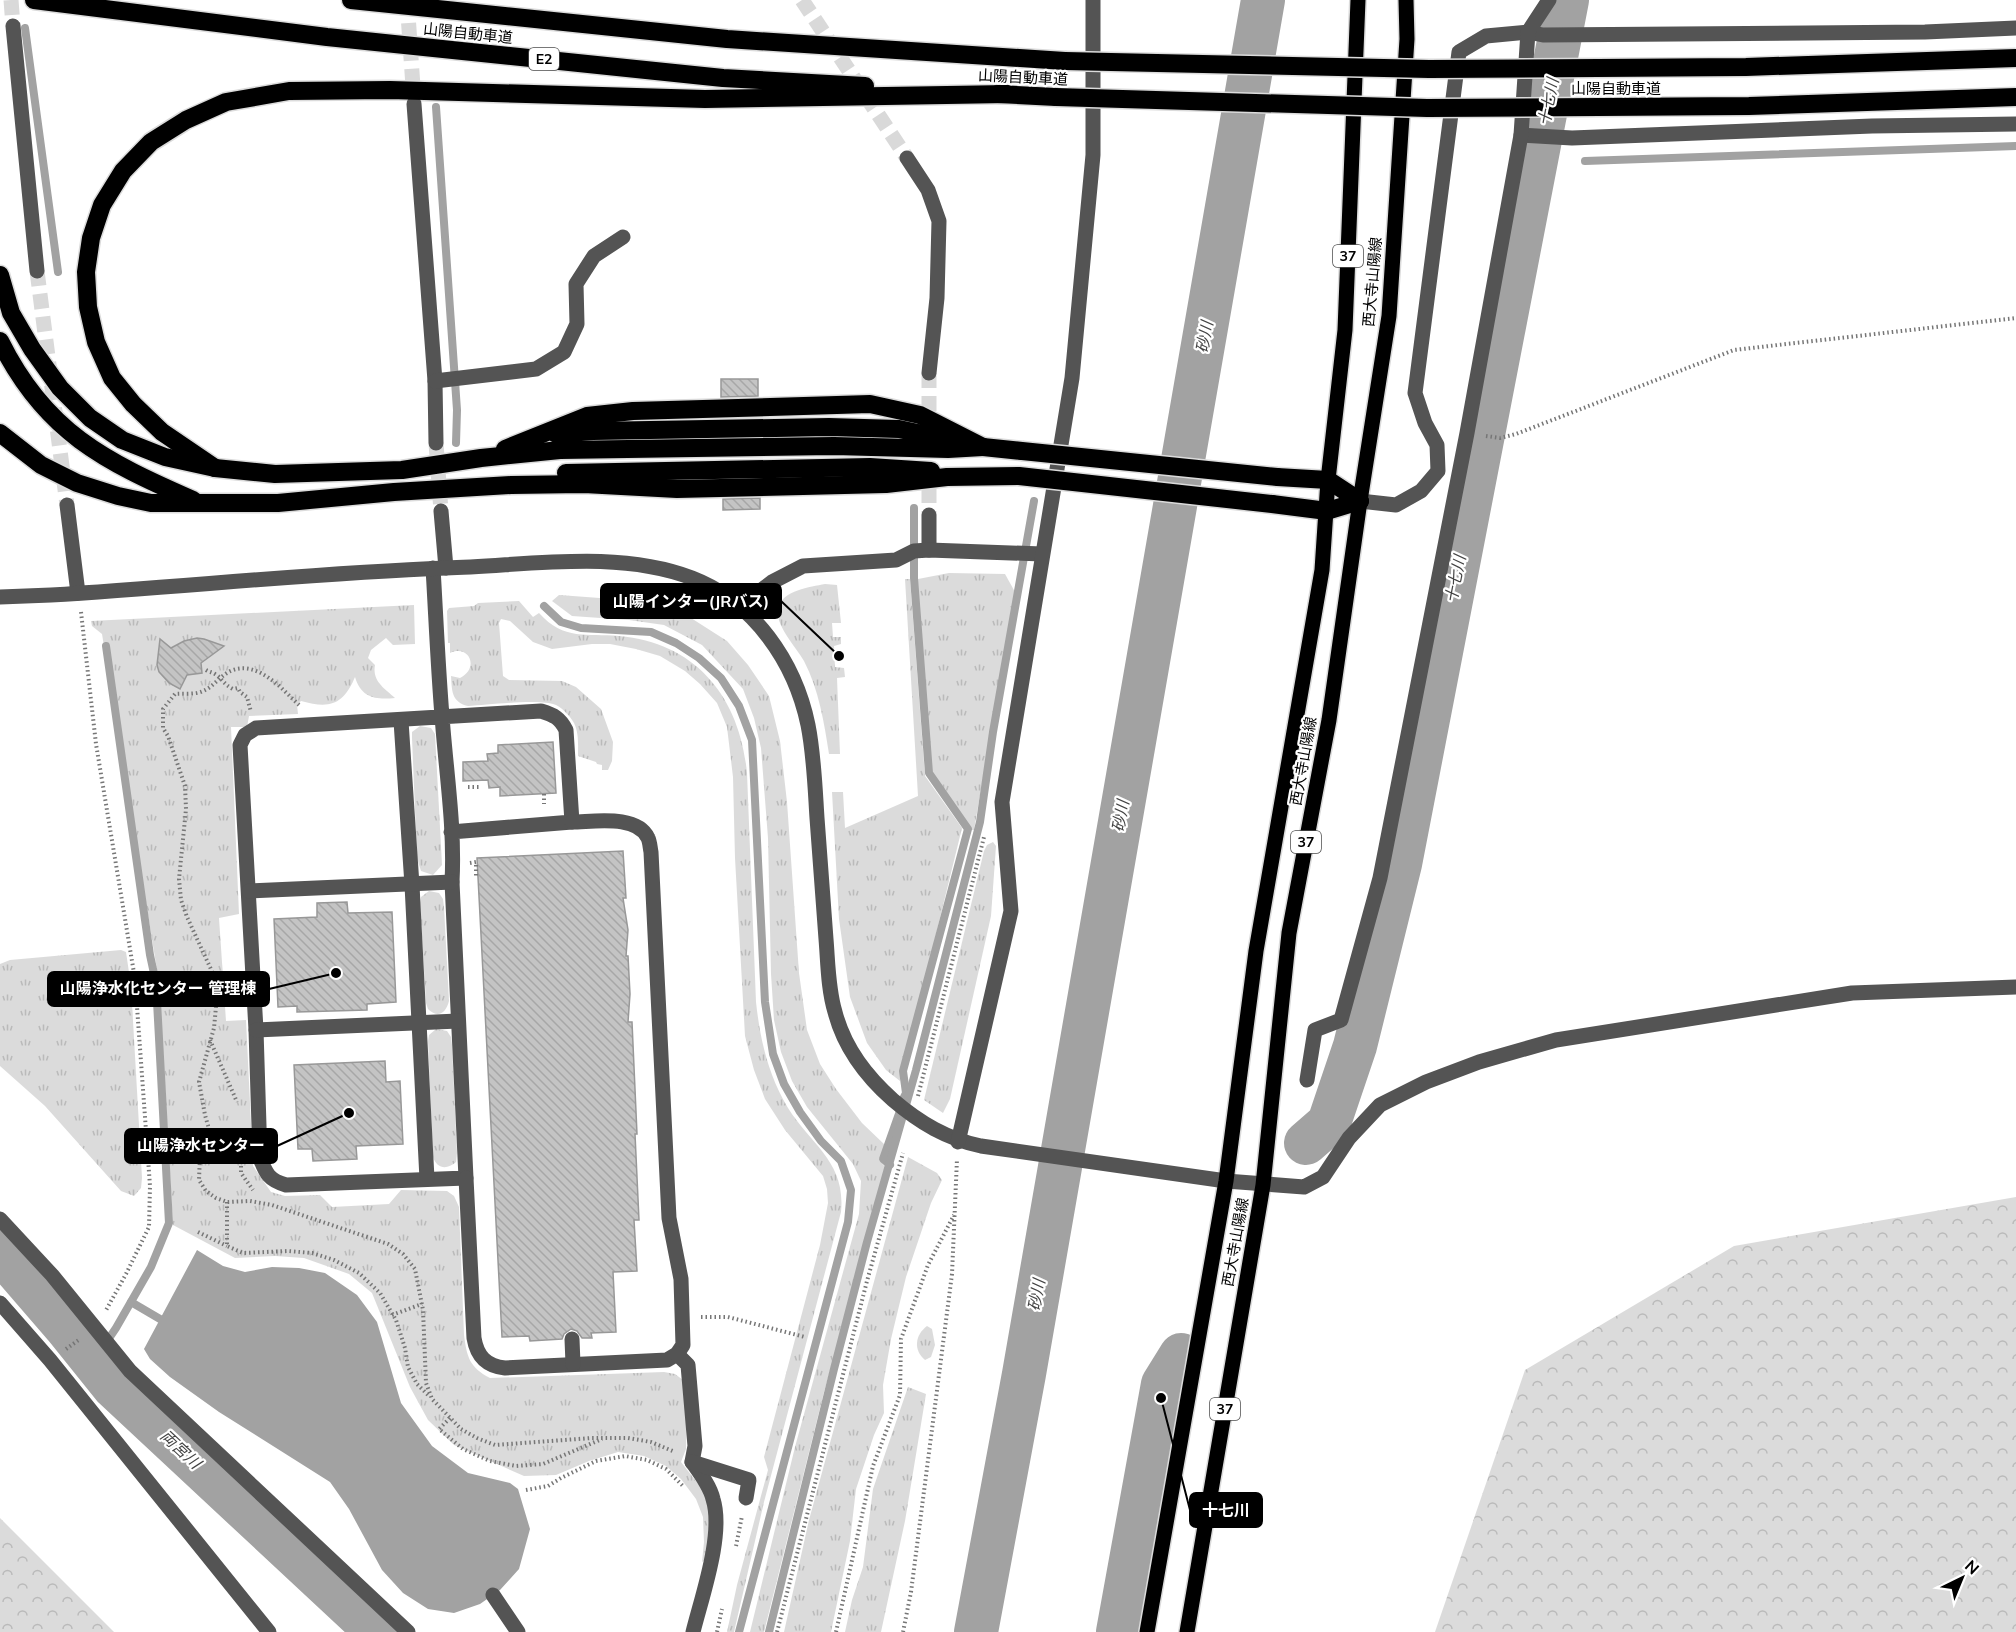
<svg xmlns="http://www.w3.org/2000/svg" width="2016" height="1632" viewBox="0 0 2016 1632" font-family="Mulish,'Noto Sans JP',sans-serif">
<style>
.grass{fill:url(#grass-tufts)}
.forest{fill:url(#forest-crowns)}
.water{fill:#a2a2a2}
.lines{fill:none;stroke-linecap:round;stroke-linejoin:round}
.stream{stroke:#a2a2a2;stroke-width:8}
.river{stroke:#a2a2a2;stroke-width:44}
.building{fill:url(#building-back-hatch);stroke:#989898;stroke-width:1.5}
.minor-tunnel{stroke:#d9d9d9;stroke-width:15;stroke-dasharray:15 8;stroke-linecap:butt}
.major-casing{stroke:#dbdbdb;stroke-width:18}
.highway-casing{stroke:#dbdbdb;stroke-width:21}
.path{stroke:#767676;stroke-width:4;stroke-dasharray:1.5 3;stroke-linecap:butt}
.minor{stroke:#545454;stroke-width:15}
.major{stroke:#000;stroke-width:15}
.highway{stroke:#000;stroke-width:18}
.highway-bridge-casing{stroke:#dbdbdb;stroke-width:21;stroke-linecap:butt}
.highway-bridge{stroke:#000;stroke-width:18}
.labels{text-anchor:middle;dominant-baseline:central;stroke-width:4.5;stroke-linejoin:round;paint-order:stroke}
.shield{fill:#fff;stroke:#4c4c4c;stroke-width:1.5}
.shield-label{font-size:14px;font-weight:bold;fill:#000}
.street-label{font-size:15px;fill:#000;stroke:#fff}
.water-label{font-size:16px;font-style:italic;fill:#434343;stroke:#fff}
.leader{fill:none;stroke:#000;stroke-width:2}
.callout-dot{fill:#000;stroke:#fff;stroke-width:2}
.callout{fill:#000;stroke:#000;stroke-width:2}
.callout-label{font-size:16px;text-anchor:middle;font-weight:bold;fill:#fff}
</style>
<defs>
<pattern id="grass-tufts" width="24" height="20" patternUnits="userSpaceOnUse" patternTransform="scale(1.5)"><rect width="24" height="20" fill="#dbdbdb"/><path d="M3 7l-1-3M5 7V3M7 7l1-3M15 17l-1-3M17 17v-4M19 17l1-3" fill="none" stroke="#bababa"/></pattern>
<pattern id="forest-crowns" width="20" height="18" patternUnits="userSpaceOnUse" patternTransform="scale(1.5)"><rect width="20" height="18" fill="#dbdbdb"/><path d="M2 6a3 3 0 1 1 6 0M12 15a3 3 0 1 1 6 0" fill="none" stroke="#bababa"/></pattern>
<pattern id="building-back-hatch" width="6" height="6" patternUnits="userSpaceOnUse" patternTransform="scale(1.5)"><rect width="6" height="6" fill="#c4c4c4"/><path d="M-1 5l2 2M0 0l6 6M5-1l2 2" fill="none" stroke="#a7a7a7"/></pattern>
</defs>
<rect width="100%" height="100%" fill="#fff"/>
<g class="grass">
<path d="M949,573l56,1 10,18 -41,238h-5l-40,-60 -13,-188 2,-3z"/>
<path d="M905,579h5l15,197 37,52 -62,253 -14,-11 -19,-27 -17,-46 -11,-78 -7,-127h11l2,36 73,-32z"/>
<path d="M825,584l12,1 4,38h-9l1,14h8v7l-7,2 1,21 9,1 1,9 -8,1 3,76h-11c-5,-32 -10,-64 -25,-93 -8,-14 -30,-37 -26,-53 5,-18 32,-21 47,-24z"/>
<path d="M559,595l95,7 37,16 36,23 21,24 21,31 11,45 7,61 12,171 8,57 13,34 16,25 26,34 23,22 -6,15 8,9 -63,223 -60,240h-14l45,-185 64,-233 2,-33 -8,-17 -46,-57 -15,-26 -11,-29 -7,-32 -3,-46 -3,-136 -7,-90 -7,-30 -11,-29 -41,-44 -38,-20 -35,-5 -57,-4 -20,-15z"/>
<path d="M519,601l14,16 6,-4c25,28 48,20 80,23 78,7 121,62 128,137l9,229c4,37 12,73 32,106 24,38 58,54 53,104l-77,290 -30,130h-7l10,-47 31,-115 -4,-13 56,-212 8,-42 -1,-14 -4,-13 -38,-46 -20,-31 -11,-29 -9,-34 -10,-178 -2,-81 -6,-50 -10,-24 -17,-19 -15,-13 -25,-15 -24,-7 -26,-5h-18l-40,5 -19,-7 -23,-21 -9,-2 -2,4 4,53 6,4 53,1 14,6 25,22 12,33 -1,19 -4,9h-6v-5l-5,-1 -1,-2 -18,-6c0,-11 1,-23 -4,-33 -4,-7 -13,-17 -21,-19 -19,-5 -64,1 -85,2 -17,-4 -16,-16 -17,-30l9,2c20,-10 9,-34 -10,-25v-10h-2l-1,-32 2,-3 25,-2 4,-3z"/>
<path d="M414,605l1,39 -22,1 -7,-7 -15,12 -3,8 7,7c-3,16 9,23 20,33 -19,2 -34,0 -40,-21 -12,28 -25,32 -54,24l-4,4 1,9 -49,2 -2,11h-16l8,187 -20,4 7,103 20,-1 7,146 18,26 14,4 35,-1 12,12 57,-3 12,-14 46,1 7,5 5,11 5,128c3,22 5,32 26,43l174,-6 11,2 8,6 4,17 -1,52 -5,13 25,32 6,29 -5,36 -5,3 2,-20 -1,-25 -7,-18 -15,-20 -15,-13 -22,-10 -26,-4 -29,9 -33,14 -32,1 -70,-31 -26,-25 -18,-33 -38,-94 -23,-19 -45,-16 -29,-2 -40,2 -62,-33 -14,-243 -57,-348 -10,-8 -1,-5z"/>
<path d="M420,726l11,2 4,6 7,131 -9,10 -12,-4 -4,-13 -5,-120v-6z"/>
<path d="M993,842l3,4 -5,70 -41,183 -7,14 -19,-13 60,-249 3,-6z"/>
<path d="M429,891l10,2 4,6 1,8 5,94c-3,12 -11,18 -21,8l-2,-6 -6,-100 1,-6z"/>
<path d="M121,950l5,2 5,34 11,192 -1,10 -7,8 -13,-5 -76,-85 -45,-40v-102l10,-4z"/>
<path d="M436,1029l11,2 4,6 1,8 5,108 -1,9c-9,8 -19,7 -23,-5l-5,-116 1,-6z"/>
<path d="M908,1157l29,16 5,7 -11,23 -25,74 -15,62 -8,46 1,28 -10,22 -18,54 -6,52 -19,91h-47l25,-112z"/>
<path d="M927,1326l5,3 3,16 -4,12 -6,3c-12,-10 -10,-25 2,-34z"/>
<path d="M908,1387l18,7 -21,127 -24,111h-36l7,-32 11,-33 10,-78z"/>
</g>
<g class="forest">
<path d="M2016,1197v435h-581l90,-262 209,-124z"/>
<path d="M0,1518l114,114h-114z"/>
</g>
<path class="water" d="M197,1250l26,16 22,6 27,-5 27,1 26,5 32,22 20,27 24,81 31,43 36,27 42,10 8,6 12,40 -11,40 -19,21 -20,14 -26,9 -26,-4 -25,-16 -21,-23 -33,-61 -19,-27 -111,-70 -49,-35 -20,-18 -6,-10z"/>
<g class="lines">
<g class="stream">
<path d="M25,28l33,244"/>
<path d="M436,107l21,303 -1,33"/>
<path d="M1585,161l431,-15"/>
<path d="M544,606l17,16 20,6 70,4 25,11 23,15 22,20 18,28 13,34 13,262 8,52 11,30 16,28 21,29 20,20 10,29 -3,32 -109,410"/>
<path d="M904,1097l2,-4 -3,-22 65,-242 -39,-56 -15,-195v-70"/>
<path d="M890,1165l-7,-6 18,-51"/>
<path d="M131,1302l29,17"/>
<path d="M93,1362l23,-34 35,-61 18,-44 -13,-240 -6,-28 -44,-309"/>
<path d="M769,1632l65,-263 33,-127 49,-172 64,-248 13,-90 41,-231"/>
</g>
<g class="river">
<path d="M1306,1143l23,-20 26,-77 45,-182 167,-864"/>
<path d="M0,1251l65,75 49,61 263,245"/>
<path d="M976,1632l48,-258 239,-1374"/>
<path d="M1118,1632l45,-248 18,-29"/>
</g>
</g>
<g class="building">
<path d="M721,379h37v17l-37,1z"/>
<path d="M760,498v11l-37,1v-11z"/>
<path d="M197,638l7,1 20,7 -23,17 1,10 -15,2 -7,14 -11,-6 -10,-11 -2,-7 3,-26 11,9 13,-7z"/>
<path d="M553,742l3,51 -56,3v-9l-11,1 -1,-8 -25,1v-19l25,-1 -1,-7 11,-1v-8z"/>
<path d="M623,851l3,47h-3l5,32 -2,26h2l2,38 -2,28h4l5,112h-2l4,86h-5l3,51 -24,1 3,60 -25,1 1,5h-10l-5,-7 -6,-2 -7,5 -2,5 -32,2 -1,-5 -27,1 -25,-479z"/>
<path d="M347,902l1,11 44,-1 4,90 -29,2v6l-70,2v-6l-19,1 -4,-88 43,-2v-14z"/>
<path d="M385,1061l1,21 14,-1 3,63 -47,2 1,13 -44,2 -1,-12h-14l-4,-84z"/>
</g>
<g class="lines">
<g class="minor-tunnel">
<path d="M11,0l2,26"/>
<path d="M407,0l7,101"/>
<path d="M802,0l105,158"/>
<path d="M37,271l30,234"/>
<path d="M929,373v142"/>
<path d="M436,443l5,68"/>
</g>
<defs>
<g id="major">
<path d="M1147,1632l79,-451 30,-230 66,-381 6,-90 17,-150 13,-330"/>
<path d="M1187,1632l76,-447 26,-252 40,-213 31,-219 29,-185 18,-277 -1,-39"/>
</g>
<g id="highway">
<path d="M34,0l293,37 396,41 142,8"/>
<path d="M351,0l376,39 338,22"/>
<path d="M998,94l58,3"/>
<path d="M0,275l11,38 21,36 28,39 30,30 32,22 43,17 50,11 60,6 127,-4 79,-12 79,-8 274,-4 114,3 35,-2"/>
<path d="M0,341c45,91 104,120 193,159"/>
<path d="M0,433l41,32 36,18 41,13 33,7h127l116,-11 117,-7 73,-1 93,5 209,-5 61,-7 72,-1"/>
<path d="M556,434l37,-3 236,-4 70,2 84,18 39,4"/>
<path d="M505,449l82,-33 46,-5 237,-7 50,11 61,31"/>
<path d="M215,468l-53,-36 -29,-28 -21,-26 -16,-36 -8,-35 -2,-35 5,-34 11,-33 21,-34 28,-29 35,-22 40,-18 63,-11 101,-1 315,9 303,-5"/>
<path d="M566,473l304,-6 61,4"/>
<path d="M1277,477l51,3 32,21"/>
<path d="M1272,504l55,7 33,-10"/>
</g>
</defs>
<use href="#major" class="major-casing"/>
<use href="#highway" class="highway-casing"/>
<g class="path">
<path d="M1486,436l14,2 16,-4 218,-84 282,-32"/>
<path d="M81,612l15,132 39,235 15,207 -1,41 -23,47 -21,38"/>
<path d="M206,670c3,2 6,2 9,4 7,4 8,10 18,15l5,-1 2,4 7,5 4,15"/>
<path d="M299,705c-16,-15 -40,-44 -66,-35 -12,4 -19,17 -30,21 -8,4 -19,2 -28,3l-12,15v19l5,8 17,50 1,23 -7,70 2,21 6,17 28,61 2,18 -3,32 -15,54 6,33 4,14 -9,26 -1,25 7,11 10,7 11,4 23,-1 22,4 116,39 15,10 12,15 8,41 3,73 6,16 29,30 16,9 18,7 97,-7h36l23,4 24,10"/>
<path d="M468,787h11"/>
<path d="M544,794v10"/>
<path d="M470,863l6,-1v15"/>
<path d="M210,1040l27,62"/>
<path d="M918,1096l66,-259"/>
<path d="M241,1166v7l12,17"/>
<path d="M227,1202v44l16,7 45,-2 24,2 22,7 25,13 21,20 16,27 9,28 3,19 9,17 13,13"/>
<path d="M198,1232l29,14"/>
<path d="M392,1315l30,-11"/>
<path d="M701,1317h27l77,20"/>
<path d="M66,1349l14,-10"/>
<path d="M450,1418l-11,11 24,20 27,12 26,5 27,-2 59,-25"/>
<path d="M526,1490l22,-4 13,-8 35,-17 29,-5 22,4 19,9 17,17"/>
<path d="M736,1546l6,-30"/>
<path d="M717,1632l5,-23"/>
<path d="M777,1632l90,-351 36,-128"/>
<path d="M836,1632l37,-166 27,-71 1,-56 27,-74 26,-50"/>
<path d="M903,1632l8,-40 41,-318 5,-115"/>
</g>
<g class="minor">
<path d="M13,26l24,245"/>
<path d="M414,104l21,277 1,62"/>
<path d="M1521,135l51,3 300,-12 144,-2"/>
<path d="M907,158l21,32 11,31 -2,77 -8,75"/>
<path d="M435,381l101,-12 28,-17 13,-28 -1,-40 18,-28 29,-19"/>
<path d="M1360,501l36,4 25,-14 17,-20 -1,-26 -12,-22 -10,-30 44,-341 27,-16 42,-4 15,3 382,-3 91,-4"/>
<path d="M67,505l11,88"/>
<path d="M441,511l5,57"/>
<path d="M929,550v-35"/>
<path d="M433,568c3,50 5,99 9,148 4,56 13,111 10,166l14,296 -180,7c-17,-5 -20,-11 -26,-27l-4,-128 -16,-285 5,-10 11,-7c95,-5 190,-11 285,-17 13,4 19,7 25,19l6,92 -121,10"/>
<path d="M0,597l51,-2c132,-8 263,-22 395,-27 80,-2 170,-19 246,10 62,24 103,84 116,147 6,30 7,62 9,93 3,41 6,81 9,121 2,24 2,50 9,73 9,35 32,65 58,88 27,23 54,39 88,46l245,35 78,6 19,-10 26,-39 31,-33 46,-23 53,-20 77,-22 296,-47 164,-6"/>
<path d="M740,606l32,-24 31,-16 93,-6 18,-9 15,-1 113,4"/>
<path d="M401,721l11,164 15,294"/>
<path d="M249,891l203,-9"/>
<path d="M256,1030l202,-9"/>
<path d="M1307,1080l8,-50 26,-10 39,-142 87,-445 54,-298 7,-103 21,-32"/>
<path d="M958,1142l53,-231 -9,-109 70,-424 21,-223v-155"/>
<path d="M466,1178l8,160c3,18 12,28 31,30l162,-8 10,-6 6,-9 -2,-66 -12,-61 -18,-366c-1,-4 -1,-10 -3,-14 -11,-24 -55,-16 -76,-16"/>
<path d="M0,1219l52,56 78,96 278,261"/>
<path d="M0,1303l50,57 219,272"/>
<path d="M572,1339l1,25"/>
<path d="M677,1354l11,11 7,81 -3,16c8,11 18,24 21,37 11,35 -11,97 -20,133"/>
<path d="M692,1462l57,18 -3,18"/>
<path d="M493,1595l25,37"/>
</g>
<use href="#major" class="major"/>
<use href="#highway" class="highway"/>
<defs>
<g id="highway-bridge">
<path d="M1065,61l364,8 317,-2 270,-9"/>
<path d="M1056,97l371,11 322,-2 267,-9"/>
<path d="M1022,451l255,26"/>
<path d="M1019,476l253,28"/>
</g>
</defs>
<use href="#highway-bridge" class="highway-bridge-casing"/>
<use href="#highway-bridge" class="highway-bridge"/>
</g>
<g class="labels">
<g class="shield">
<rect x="529" y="48" width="30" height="22" rx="4.5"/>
<rect x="1333" y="245" width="30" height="22" rx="4.5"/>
<rect x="1291" y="831" width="30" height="22" rx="4.5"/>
<rect x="1210" y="1398" width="30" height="22" rx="4.5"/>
</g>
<g class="shield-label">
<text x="544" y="59">E2</text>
<text x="1348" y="256">37</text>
<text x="1306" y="842">37</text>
<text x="1225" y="1409">37</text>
</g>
<g class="street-label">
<text transform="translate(468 33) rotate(6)">山陽自動車道</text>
<text transform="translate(1023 77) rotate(3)">山陽自動車道</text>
<text x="1616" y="88">山陽自動車道</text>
<text transform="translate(1372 282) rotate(-85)">西大寺山陽線</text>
<text transform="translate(1303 761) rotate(-80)">西大寺山陽線</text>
<text transform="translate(1235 1242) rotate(-80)">西大寺山陽線</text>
</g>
<g class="water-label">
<text transform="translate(1548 102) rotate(-79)">十七川</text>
<text transform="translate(1204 337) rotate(-80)">砂川</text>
<text transform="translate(1455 579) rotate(-79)">十七川</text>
<text transform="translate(1120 816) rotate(-80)">砂川</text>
<text transform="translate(1036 1295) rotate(-80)">砂川</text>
<text transform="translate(181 1449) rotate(43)">両宮川</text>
</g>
</g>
<path class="leader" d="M839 656L781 601M336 973L269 989M349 1113L277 1146M1161 1398L1190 1510"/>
<g class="callout-dot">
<circle cx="839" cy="656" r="6"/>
<circle cx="336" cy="973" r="6"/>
<circle cx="349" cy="1113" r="6"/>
<circle cx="1161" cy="1398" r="6"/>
</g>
<g class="callout">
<rect x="601" y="584" width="180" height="34" rx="6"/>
<rect x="48" y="972" width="221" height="34" rx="6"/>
<rect x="125" y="1129" width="152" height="34" rx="6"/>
<rect x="1190" y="1493" width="72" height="34" rx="6"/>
</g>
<g class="callout-label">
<text x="691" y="607">山陽インター(JRバス)</text>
<text x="158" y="994">山陽浄水化センター 管理棟</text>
<text x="201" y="1151">山陽浄水センター</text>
<text x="1226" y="1516">十七川</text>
</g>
<g transform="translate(1962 1578) rotate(43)" stroke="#ffffff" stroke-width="4.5" paint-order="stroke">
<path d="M0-4.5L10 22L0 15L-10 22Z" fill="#000000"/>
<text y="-9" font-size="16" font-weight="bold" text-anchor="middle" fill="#000000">N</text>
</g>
</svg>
